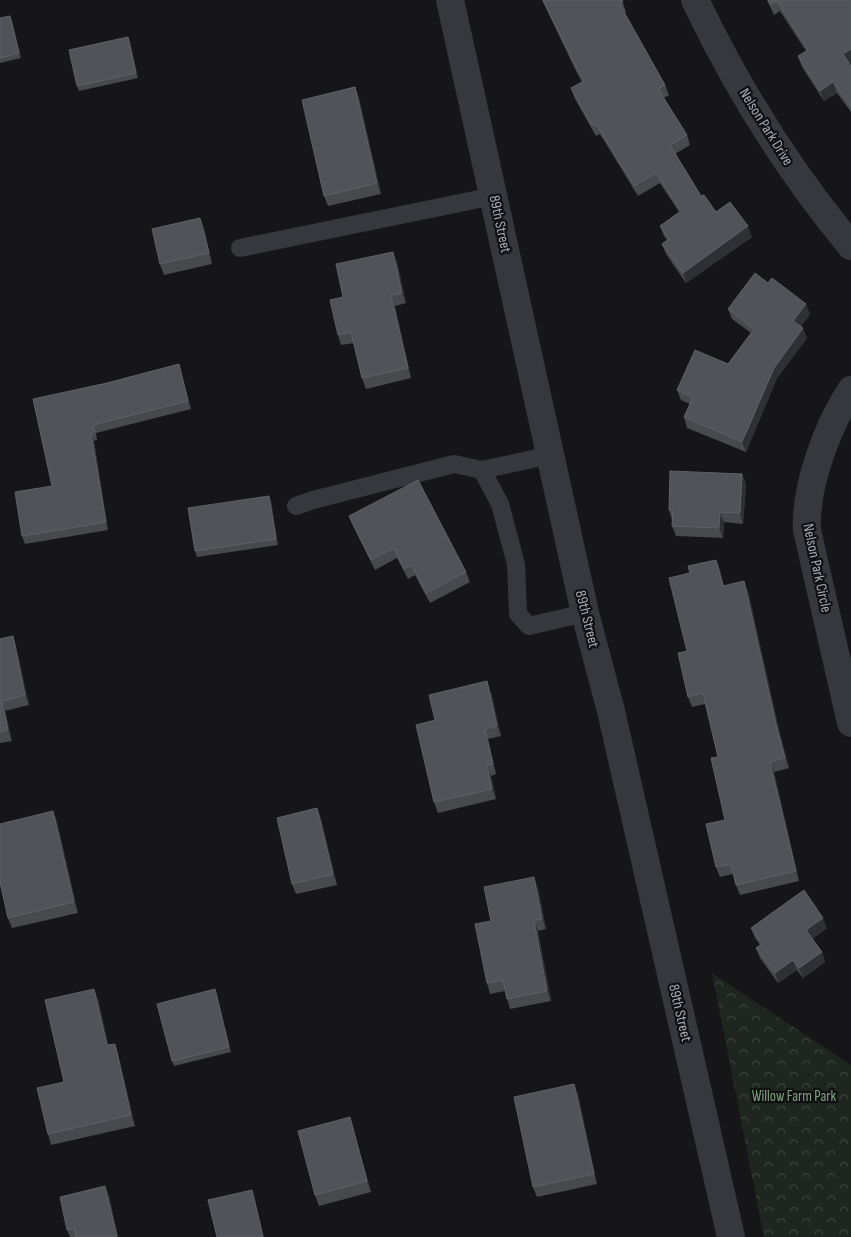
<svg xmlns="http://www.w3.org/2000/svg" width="851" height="1237" viewBox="0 0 851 1237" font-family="'Sofia Sans Condensed',sans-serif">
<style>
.park{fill:url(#park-crowns)}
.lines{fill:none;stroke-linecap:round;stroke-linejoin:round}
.lane{stroke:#37383d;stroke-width:18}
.street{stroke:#37383d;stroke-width:28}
.wall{fill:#47494d}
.shaded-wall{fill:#2f3033}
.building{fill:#525359;stroke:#5f6168}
.labels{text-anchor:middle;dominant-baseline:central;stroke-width:4.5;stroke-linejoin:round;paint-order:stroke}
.street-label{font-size:15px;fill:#a8adb8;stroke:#111113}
.park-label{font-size:15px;fill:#7fa381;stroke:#111113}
</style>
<defs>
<pattern id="park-crowns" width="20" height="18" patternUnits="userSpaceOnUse" patternTransform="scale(1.25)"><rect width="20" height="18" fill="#1e261f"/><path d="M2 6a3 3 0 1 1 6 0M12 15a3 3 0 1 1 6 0" fill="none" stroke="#3c433d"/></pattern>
</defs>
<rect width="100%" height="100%" fill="#161618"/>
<path class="park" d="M712,973l139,92v172h-87z"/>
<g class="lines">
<g class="lane">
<path d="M240,248l254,-52"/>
<path d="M482,470l69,-15"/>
<path d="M296,506l17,-6 141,-36 28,6 18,34 16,60 2,50 11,12 56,-13"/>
</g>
<g class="street">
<path d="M450,0l135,613 26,98 120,526"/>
<path d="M695,0c42,88 93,170 156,246"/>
<path d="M851,390c-24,37 -46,96 -44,140l44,193"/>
</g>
</g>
<g class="wall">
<path d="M542,0h80l4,12 -2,1 41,72 4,10 -5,3 23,37 3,10 -15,9 26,42 15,16 36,25 -66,46 -20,-29 -4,-10 5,-4 -3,-4 -4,-10 19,-14 -19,-29 -22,13 -38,-62 -4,2 -21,-37 -4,-11 11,-6 -5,-9z"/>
<path d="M767,0h84v62l-2,1 2,3v46l-14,-19 -13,8 -22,-34 -4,-11 8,-5 -26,-40 -6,4z"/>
<path d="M0,18l12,3 9,37 -21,5z"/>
<path d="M130,42l8,36 -59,13 -2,-5z"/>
<path d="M355,87l4,11 22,96 -53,12 -4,-10z"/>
<path d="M204,228l8,36 -48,11 -4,-11z"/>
<path d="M397,262l9,41 -11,3 16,72 -45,11 -4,-11 -8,-35 -13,2 -3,-10 5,-38z"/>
<path d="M728,309l82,5 -9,12 6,12 -30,40 -31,74 -59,-24 -3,-11 6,-13 -9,-4 -4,-10 51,-26 23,-31 -19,-14z"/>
<path d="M181,372l10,37 -95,24 1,7 -3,1 14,89 -83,14 -3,-8 30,-50 -19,-87z"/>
<path d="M742,474l4,10 -3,40 -19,-2 -1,16 -47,-2 -4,-10v-6l-3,-10z"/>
<path d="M271,501l7,44 -81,12 -2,-6z"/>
<path d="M349,516l117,56 4,10 -40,21 -15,-28 -7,4 -11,-21 -22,12 -22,-44z"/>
<path d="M716,560l4,10 4,16 24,5 32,143 9,34 -15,4 25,109 -59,14 -4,-10 -3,-11 -13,3 -4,-10 9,-47 -7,-63 -13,-53 -13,3 -4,-10 -1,-46 3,-78z"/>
<path d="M13,636l3,10 13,59 -24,6 7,30 -12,2v-104z"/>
<path d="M491,692l10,44 -13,3 8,35 -5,2 5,23 -58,14 -4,-11 1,-82z"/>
<path d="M317,808l4,11 16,66 -41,9 -4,-10z"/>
<path d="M53,811l4,11 21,91 -66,15 -4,-10z"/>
<path d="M538,888l8,41 -8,2 13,70 -41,8 -3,-10 -2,-8 -15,3 -3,-11 4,-62z"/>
<path d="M751,928h76l-15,11 10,13 3,10 -22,16 -6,-8 -19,13 -18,-25 -4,-10 4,-3 -5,-7z"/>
<path d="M215,989l16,63 -57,14 -2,-5z"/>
<path d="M98,999l10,46 7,-1 3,10 17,72 -84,19 -3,-11 16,-52z"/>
<path d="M574,1084l4,10 19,90 -60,13 -4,-10z"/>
<path d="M350,1117l3,11 18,64 -52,14 -4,-11z"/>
<path d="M109,1196l9,41h-48l-3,-7z"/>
</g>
<g class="shaded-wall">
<path d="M10,16l2,5 9,37 -2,-5z"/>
<path d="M128,37l2,5 8,36 -2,-5z"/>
<path d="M851,49v13l-4,2 -4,-10z"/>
<path d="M833,82l4,11 -13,8 -4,-10z"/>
<path d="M355,87l4,11 22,96 -4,-11z"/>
<path d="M200,218l4,10 8,36 -3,-11z"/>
<path d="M748,226l4,11 -66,46 -3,-10z"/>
<path d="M393,252l4,10 9,41 -4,-10z"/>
<path d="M391,295l4,11 16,72 -3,-10z"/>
<path d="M806,304l4,10 -13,17 -4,-10z"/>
<path d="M803,328l4,10 -30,40 -31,74 -4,-10 32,-74z"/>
<path d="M179,364l2,8 10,37 -3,-8z"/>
<path d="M91,433l3,8 14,89 -2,-8z"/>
<path d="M742,474l4,10 -3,40 -3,-11z"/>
<path d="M269,496l2,5 7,44 -2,-6z"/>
<path d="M720,512l4,10 -1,16 -4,-10z"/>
<path d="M716,560l4,10 6,26 -3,-10z"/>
<path d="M744,581l4,10 32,143 9,34 -4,-10 -9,-34z"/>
<path d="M13,636l3,10 13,59 -4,-10z"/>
<path d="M487,681l4,11 10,44 -4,-10z"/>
<path d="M2,701l3,10 7,30 -4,-11z"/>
<path d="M485,729l3,10 8,35 -3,-10z"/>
<path d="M770,762l4,10 25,109 -3,-10z"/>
<path d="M487,765l4,11 5,23 -4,-10z"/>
<path d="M317,808l4,11 16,66 -4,-11z"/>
<path d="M53,811l4,11 21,91 -4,-11z"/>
<path d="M534,877l4,11 8,41 -4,-10z"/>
<path d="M823,918l4,10 -17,13 -4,-11z"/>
<path d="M534,920l4,11 13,70 -4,-10z"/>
<path d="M822,952l3,10 -22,16 -4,-10z"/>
<path d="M793,960l4,10 -19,13 -3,-10z"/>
<path d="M94,989l4,10 13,57 -4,-11z"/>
<path d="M215,989l2,5 14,58 -2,-5z"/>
<path d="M115,1044l3,10 17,72 -4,-11z"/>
<path d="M574,1084l4,10 19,90 -3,-10z"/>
<path d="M350,1117l3,11 18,64 -4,-11z"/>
<path d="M105,1186l4,10 9,41h-1z"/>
<path d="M252,1190l2,5 10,42h-1z"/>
</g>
<g class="building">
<path d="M543,0h79l1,1 -4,2 46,82 -7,4 29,46 -17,10 31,51 3,-1 12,17 14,-10 18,24 -65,47 -21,-29 7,-5 -9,-13 21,-15 -25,-38 -22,13 -38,-62 -4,2 -21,-38 13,-7 -10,-18z"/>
<path d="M768,0h83v49l-8,5 8,12v41l-18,-25 -13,9 -22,-35 10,-6 -31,-49 -7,3z"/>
<path d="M10,16l9,37 -19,5v-40z"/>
<path d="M128,37l8,36 -59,13 -8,-36z"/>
<path d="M355,87l22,96 -53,13 -22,-96z"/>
<path d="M200,218l9,35 -49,11 -8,-35z"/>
<path d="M393,252l9,41 -11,2 17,73 -46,10 -11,-46 -13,3 -8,-35 13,-3 -7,-33z"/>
<path d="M755,273l13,10 4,-5 34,26 -13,17 10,7 -29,40 -32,74 -58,-25 9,-20 -16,-7 18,-40 33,14 26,-35 -26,-20z"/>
<path d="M179,364l9,37 -95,24 2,7 -4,1 15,89 -84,14 -7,-44 37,-6 -19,-87 74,-16z"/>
<path d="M670,471l72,3 -2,39 -20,-1 -1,16 -47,-2 1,-16h-4z"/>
<path d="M418,480l48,92 -40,21 -14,-28 -8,4 -10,-21 -23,12 -22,-44z"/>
<path d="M269,496l7,43 -81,12 -7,-43z"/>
<path d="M716,560l7,26 21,-5 32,143 9,34 -15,4 26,109 -60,14 -5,-21 -15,3 -10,-43 19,-4 -14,-62 7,-1 -15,-64 -15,4 -10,-44 9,-2 -18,-73 21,-5 -2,-7z"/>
<path d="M13,636l12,59 -23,6 6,29 -8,2v-93z"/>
<path d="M487,681l10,45 -12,3 8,35 -6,1 5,24 -58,13 -18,-77 19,-5 -6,-25z"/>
<path d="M317,808l16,66 -41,10 -15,-66z"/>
<path d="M53,811l21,91 -66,16 -8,-36v-58z"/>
<path d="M534,877l8,42 -8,1 13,71 -40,8 -4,-19 -16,3 -12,-59 16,-3 -7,-34z"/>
<path d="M804,890l19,28 -17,12 16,22 -23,16 -6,-8 -18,13 -19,-25 6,-4 -11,-16z"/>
<path d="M94,989l13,56 8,-1 16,71 -83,19 -11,-46 27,-6 -19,-82z"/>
<path d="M215,989l14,58 -57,14 -15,-57z"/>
<path d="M574,1084l20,90 -61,13 -19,-90z"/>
<path d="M350,1117l17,64 -52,14 -17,-64z"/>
<path d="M105,1186l12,51h-41l-2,-9 -7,2 -7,-33z"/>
<path d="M252,1190l11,47h-46l-9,-37z"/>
</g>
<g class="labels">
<g class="street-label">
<text transform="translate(766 127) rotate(58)">Nelson Park Drive</text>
<text transform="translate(500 224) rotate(78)">89th Street</text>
<text transform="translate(817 568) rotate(78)">Nelson Park Circle</text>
<text transform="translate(587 619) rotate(76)">89th Street</text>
<text transform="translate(680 1013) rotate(77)">89th Street</text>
</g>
<g class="park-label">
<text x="794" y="1096">Willow Farm Park</text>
</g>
</g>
</svg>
